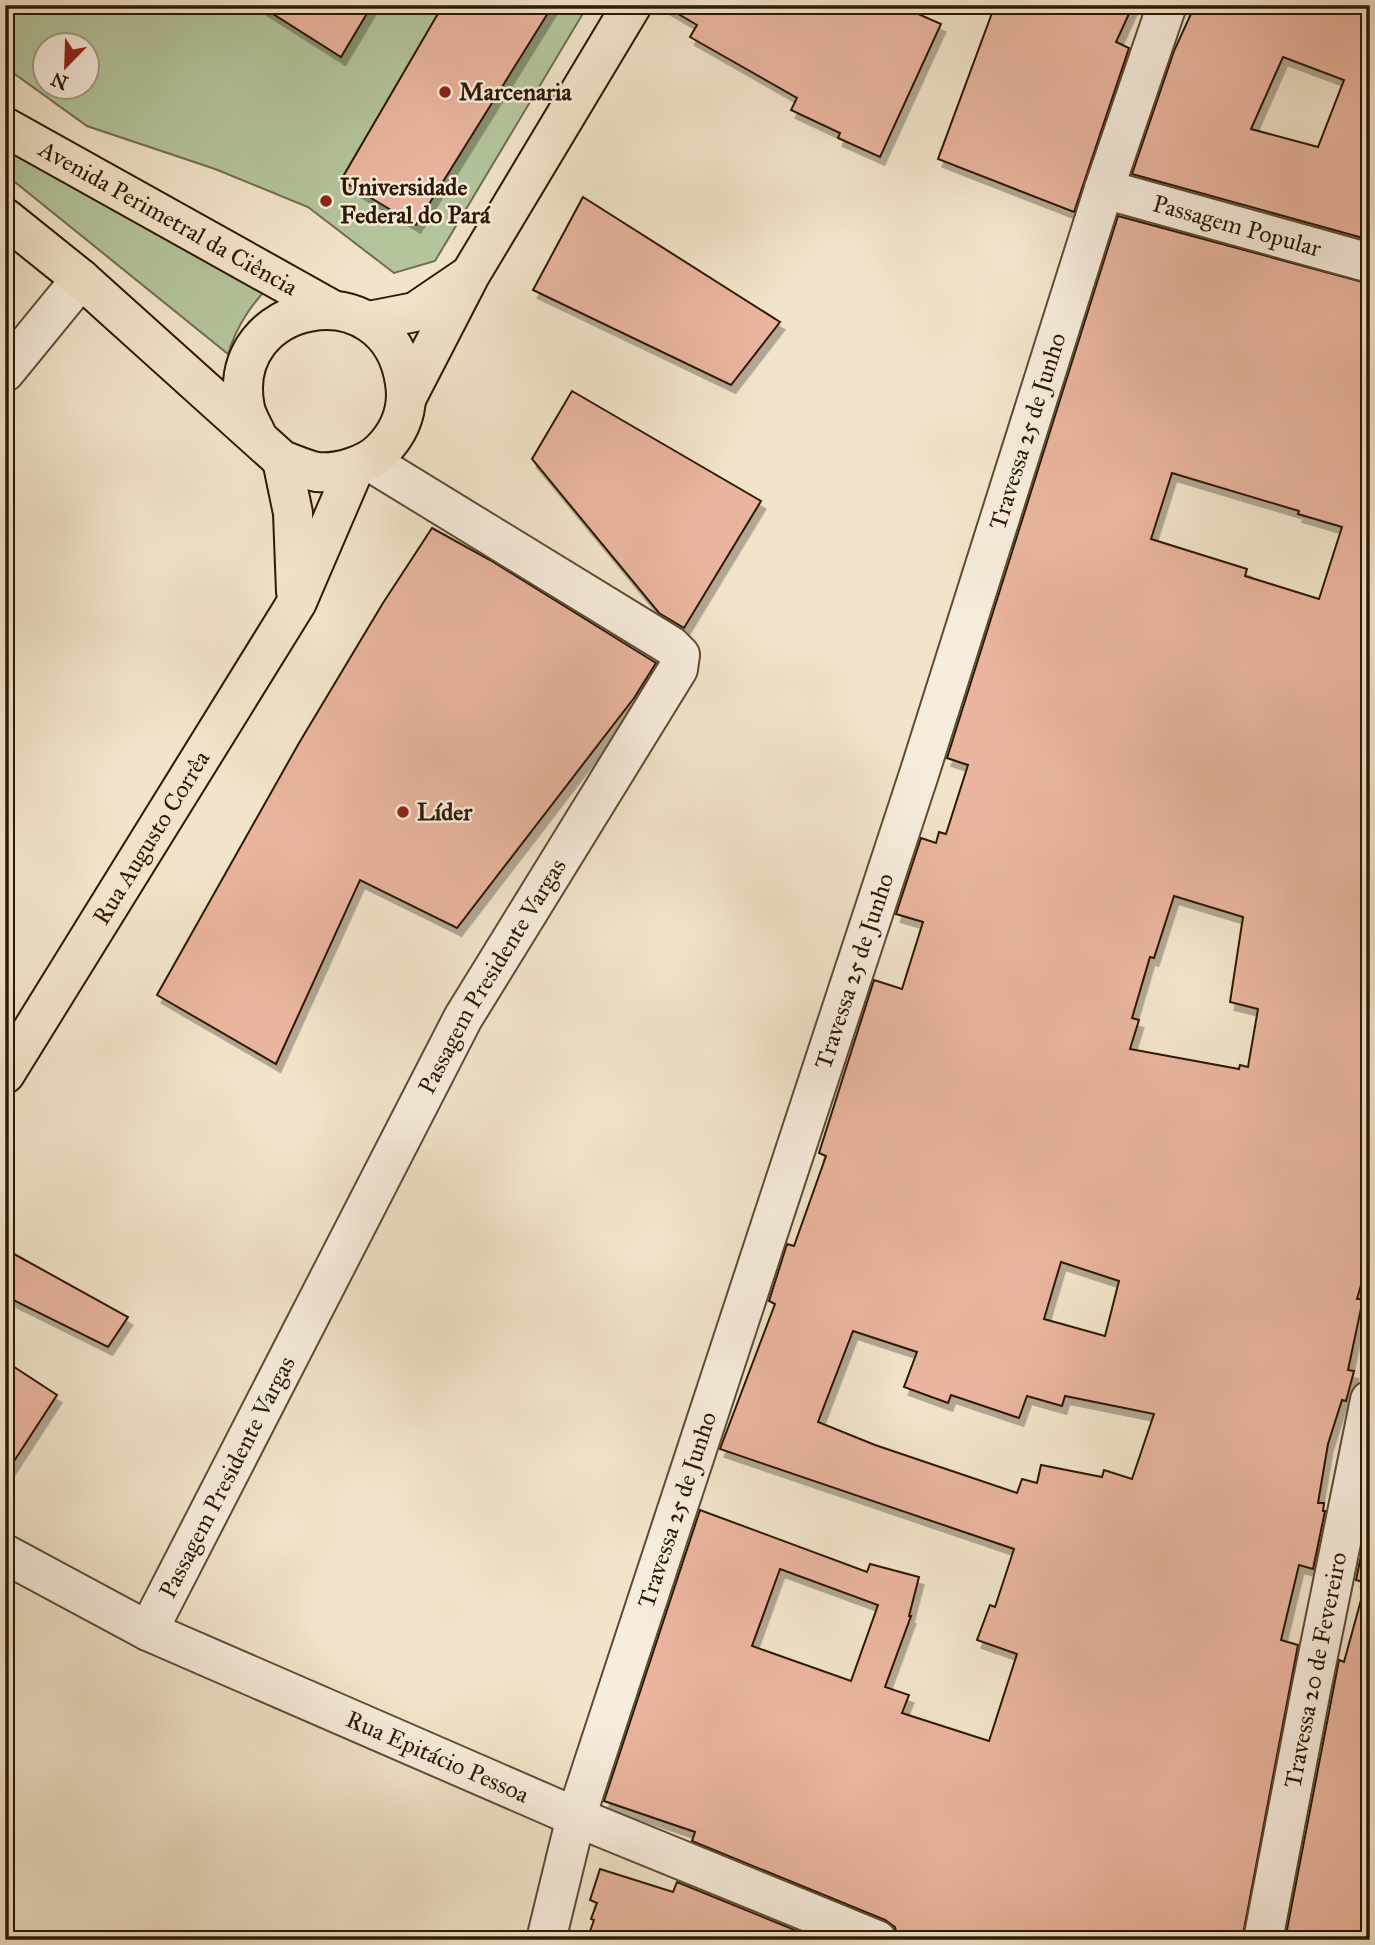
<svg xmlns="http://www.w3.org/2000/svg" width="1375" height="1945" viewBox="0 0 1375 1945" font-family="'IM FELL Great Primer',serif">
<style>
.green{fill:#b4c59c;stroke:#706e4f;stroke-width:2;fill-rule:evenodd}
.building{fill:#e9b59e;stroke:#2d1802;stroke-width:2;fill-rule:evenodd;filter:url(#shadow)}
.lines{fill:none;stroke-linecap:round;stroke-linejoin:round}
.minor-casing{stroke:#5e4b34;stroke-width:42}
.major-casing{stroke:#2d1802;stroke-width:42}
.minor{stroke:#f7eddd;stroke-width:38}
.major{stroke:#f2e4ca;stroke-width:38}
.poi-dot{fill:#8f2418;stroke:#f7eddd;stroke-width:2.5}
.labels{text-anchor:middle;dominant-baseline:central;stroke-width:5;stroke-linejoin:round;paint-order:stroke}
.poi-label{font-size:24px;font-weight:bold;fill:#2d1802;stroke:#f7eddd;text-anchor:start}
.street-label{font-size:24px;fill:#2d1802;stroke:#f7eddd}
</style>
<defs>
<filter id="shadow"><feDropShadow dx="4.5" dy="8" stdDeviation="0" flood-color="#0004"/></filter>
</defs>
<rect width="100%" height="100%" fill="#f2e4ca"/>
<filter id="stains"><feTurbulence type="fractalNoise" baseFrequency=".00286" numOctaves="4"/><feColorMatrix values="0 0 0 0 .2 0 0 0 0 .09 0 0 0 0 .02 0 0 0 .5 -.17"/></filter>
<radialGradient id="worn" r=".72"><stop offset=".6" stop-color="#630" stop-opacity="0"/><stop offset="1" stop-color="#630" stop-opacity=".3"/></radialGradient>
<g class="green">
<path d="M5,5h583l-153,256 -41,12 -86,-66 -93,-38 -128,-43 -82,-59zM46,46h42v42h-42z"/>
<path d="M5,138l266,146c-20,21 -34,41 -43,70l-223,-180z"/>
</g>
<g class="building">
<path d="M259,5h113l-31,52z"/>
<path d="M443,5h110l-137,220 -75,-45z"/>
<path d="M663,5h235l43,19 -61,133 -42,-19 2,-5 -49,-23 6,-12 -107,-61 7,-12z"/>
<path d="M995,5h138l-17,37 13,6 -55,164 -136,-53z"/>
<path d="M1195,5h175v235l-238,-66 42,-123zM1283,57l61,23 -26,67 -67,-18z"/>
<path d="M583,197l197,125 -49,63 -198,-95z"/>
<path d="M1118,216l252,68v918l-9,36 9,2v13l-13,46h6l-15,71 6,1 -8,30 -4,-1 -14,44 -10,59h6l-1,8h2l-12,58 -14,-4 -18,75 17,5 -56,295h-344l-3,-13 -10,-7 -193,-79 3,-9 -91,-31 96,-291 167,62 3,-8 49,13 -10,39h2l-26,71 24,8 -7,18 87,28 28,-87 -40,-14 13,-35 5,2 19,-58 -294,-100 55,-145 -6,-3 18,-57 7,2 32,-90 -7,-3 55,-173 28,9 21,-67 -27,-8 25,-76 15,5 3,-11 7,2 22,-69 -21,-7zM1172,473l127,38 -1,3 44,13 -23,72 -74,-23 2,-7 -96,-30zM1174,896l69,21 -13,85 28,7 -10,58 -8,-2 -1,4 -109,-20 9,-29 -7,-2 18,-61 4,1zM1061,1262l58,19 -14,55 -61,-17zM853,1331l64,21 -13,35 44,16 3,-8 68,23 8,-22 35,10 3,-10 89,18 -22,65 -28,-9 -2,7 -61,-12 -4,18 -15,-4 -5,14 -142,-48 -57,-23zM780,1569l98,36 -27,76 -99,-35z"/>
<path d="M572,391l189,110 -77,127 -25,-15 -127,-154z"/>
<path d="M432,528l58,32 166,103 -22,35 -177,230 -97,-48 -84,184 -119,-69 142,-252 84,-140z"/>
<path d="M5,1249l123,68 -20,30 -103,-51z"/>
<path d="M5,1361l52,34 -52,80z"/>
<path d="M1368,1522l2,1v61l-14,-4z"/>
<path d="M1361,1600l9,1v339h-85l54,-280 5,2z"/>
<path d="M600,1869l73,23 4,-10 142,58h-232l7,-20 -3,-1 6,-16 -7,-3z"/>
</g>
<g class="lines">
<defs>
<g id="minor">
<path id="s1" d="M1104,189l266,74"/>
<path d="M5,372l76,-93"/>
<path id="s2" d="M5,1554l143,77 428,186 301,123"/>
<path id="s3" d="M148,1631l315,-613 215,-349 2,-14 -9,-9 -302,-185"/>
<path id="s4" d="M546,1940l30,-123 344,-1046 184,-582 63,-184"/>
<path id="s5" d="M1263,1940l48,-250 59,-290"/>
</g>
<g id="major">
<path id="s6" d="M5,127l326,182"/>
<path d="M5,218l76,61 201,181c11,4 24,10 35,12 21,2 50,-7 64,-21 19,-19 28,-42 24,-68 -16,-115 -182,-84 -160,25 2,10 9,20 13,30"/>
<path d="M369,321l46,-9 53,-36"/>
<path d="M407,397l63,-122 162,-270"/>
<path d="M282,460l11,53 3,79"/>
<path id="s7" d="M5,1074l292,-472 58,-135"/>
</g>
</defs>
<use href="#minor" class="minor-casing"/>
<use href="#major" class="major-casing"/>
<use href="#minor" class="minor"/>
<use href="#major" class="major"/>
</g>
<g class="poi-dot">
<circle cx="445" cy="92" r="7"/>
<circle cx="326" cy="201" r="7"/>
<circle cx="403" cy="812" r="7"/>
</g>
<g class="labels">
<g class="poi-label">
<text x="459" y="92">Marcenaria</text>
<text x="340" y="187">Universidade<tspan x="340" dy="28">Federal do Pará</tspan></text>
<text x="417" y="812">Líder</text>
</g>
<g class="street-label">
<text stroke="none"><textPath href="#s6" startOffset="187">Avenida Perimetral da Ciência</textPath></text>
<text stroke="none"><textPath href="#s1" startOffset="138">Passagem Popular</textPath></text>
<text stroke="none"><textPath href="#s4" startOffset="1584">Travessa 25 de Junho</textPath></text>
<text stroke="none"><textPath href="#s7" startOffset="278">Rua Augusto Corrêa</textPath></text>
<text stroke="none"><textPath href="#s4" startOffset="1017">Travessa 25 de Junho</textPath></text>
<text stroke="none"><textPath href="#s3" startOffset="740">Passagem Presidente Vargas</textPath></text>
<text stroke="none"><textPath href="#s3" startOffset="173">Passagem Presidente Vargas</textPath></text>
<text stroke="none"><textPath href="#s4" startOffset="450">Travessa 25 de Junho</textPath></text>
<text stroke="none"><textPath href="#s5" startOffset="275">Travessa 20 de Fevereiro</textPath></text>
<text stroke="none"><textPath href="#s2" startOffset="478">Rua Epitácio Pessoa</textPath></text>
</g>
</g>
<rect width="1375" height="1945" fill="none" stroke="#f2e4ca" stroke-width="28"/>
<rect x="7" y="7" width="1361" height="1931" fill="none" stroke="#2d1802" stroke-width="3.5"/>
<rect x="14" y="14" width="1347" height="1917" fill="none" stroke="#2d1802" stroke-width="2"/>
<g transform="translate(66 66) rotate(203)"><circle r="33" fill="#f7eddd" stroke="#a69885" stroke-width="2"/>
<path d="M0-5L12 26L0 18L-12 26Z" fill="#8f2418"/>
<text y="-10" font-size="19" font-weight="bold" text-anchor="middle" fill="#2d1802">N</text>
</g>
<rect width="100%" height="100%" filter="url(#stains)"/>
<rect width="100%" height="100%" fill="url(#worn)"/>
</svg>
